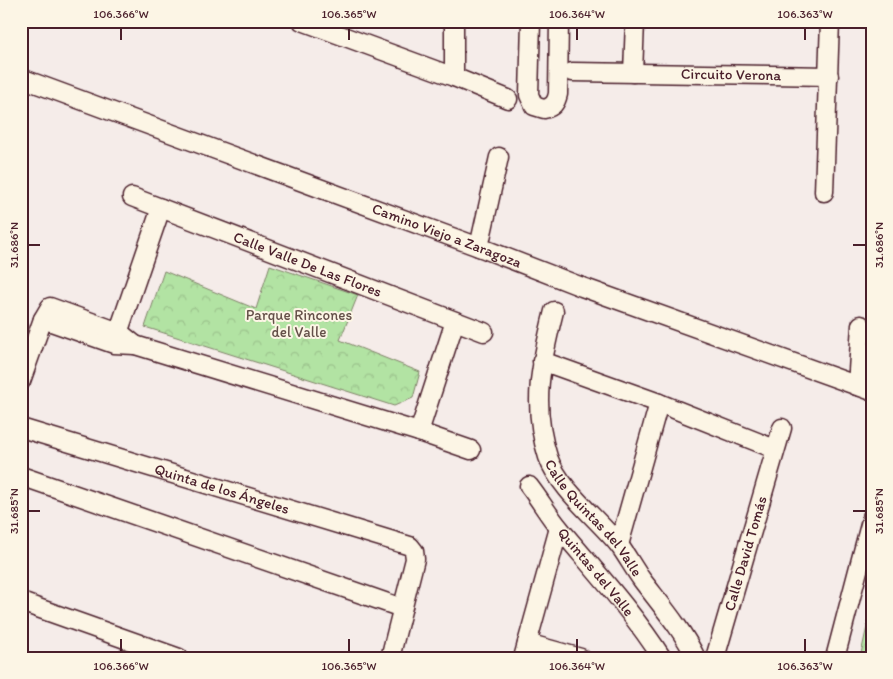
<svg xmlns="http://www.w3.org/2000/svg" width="893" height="679" viewBox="0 0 893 679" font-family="Itim,sans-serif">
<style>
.park{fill:url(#park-crowns);stroke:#7e8167}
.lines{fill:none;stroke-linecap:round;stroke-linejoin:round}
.minor-casing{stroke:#4a1f2b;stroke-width:21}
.minor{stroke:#fcf5e5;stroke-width:18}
.ticks{fill:none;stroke:#4a1f2b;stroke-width:2}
.labels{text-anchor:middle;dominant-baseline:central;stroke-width:4;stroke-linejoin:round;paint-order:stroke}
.street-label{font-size:15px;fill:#4a1f2b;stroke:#fcf5e5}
.park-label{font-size:15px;fill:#645049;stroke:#fcf5e5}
.neatline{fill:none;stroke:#4a1f2b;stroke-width:2}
.ticks-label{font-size:12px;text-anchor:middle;fill:#4a1f2b}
</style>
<defs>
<pattern id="park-crowns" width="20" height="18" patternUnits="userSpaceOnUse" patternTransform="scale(1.25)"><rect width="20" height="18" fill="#b2e3a3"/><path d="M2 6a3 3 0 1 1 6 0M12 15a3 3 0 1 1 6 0" fill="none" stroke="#9bc28c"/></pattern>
</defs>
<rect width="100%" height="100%" fill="#f5ece9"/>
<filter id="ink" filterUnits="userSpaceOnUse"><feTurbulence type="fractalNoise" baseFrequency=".02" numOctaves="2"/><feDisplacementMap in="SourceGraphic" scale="10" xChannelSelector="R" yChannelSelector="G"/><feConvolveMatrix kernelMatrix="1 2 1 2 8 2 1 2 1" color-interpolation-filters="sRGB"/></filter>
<g filter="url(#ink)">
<g class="park">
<path d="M270,265l88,30 -18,45 80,32 -7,26 -19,8 -249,-79 19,-56 92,38z"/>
<path d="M868,622l4,1v35h-12z"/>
</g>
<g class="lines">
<defs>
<g id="minor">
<path d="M302,21l152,56 54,22"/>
<path d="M531,21l-2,74 5,11 10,3c9,-2 12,-6 14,-15l1,-73"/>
<path id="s1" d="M572,72l257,4"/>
<path d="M633,73l2,-52"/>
<path d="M454,77v-56"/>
<path id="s2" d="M21,78l458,169 103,40 290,104"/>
<path d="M824,192l6,-171"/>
<path id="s3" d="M132,197l352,135"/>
<path d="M479,247l20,-90"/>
<path id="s4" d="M554,311c-13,52 -23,94 -6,146 11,32 50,62 71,88 8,11 15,24 23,35 19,25 40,49 54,78"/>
<path d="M43,319l71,25 21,1 284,87 52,18"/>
<path d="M115,342l46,-134"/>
<path d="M542,361l117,42 116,46"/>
<path d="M21,381l22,-62 7,-12 69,25 16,13"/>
<path d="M857,386l4,-61"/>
<path id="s5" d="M21,428l389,118 4,5 1,8 -25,99"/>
<path d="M419,432l36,-111"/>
<path d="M21,476l381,132"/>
<path id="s6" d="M529,486c11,14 20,30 31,43 35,42 72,82 102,129"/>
<path d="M619,545l40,-142"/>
<path d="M21,602l158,56"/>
<path d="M527,643l54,15"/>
<path d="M523,658l36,-130"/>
<path id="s7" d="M715,658l67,-230"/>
<path d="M835,658l37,-141"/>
</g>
</defs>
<use href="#minor" class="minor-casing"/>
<use href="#minor" class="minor"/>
</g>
</g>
<path class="ticks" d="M121,28v12M349,28v12M577,28v12M805,28v12M28,245h12M853,245h13M28,511h12M853,511h13M121,639v13M349,639v13M577,639v13M805,639v13"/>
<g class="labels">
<g class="street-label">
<text stroke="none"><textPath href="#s1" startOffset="159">Circuito Verona</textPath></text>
<text stroke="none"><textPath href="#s2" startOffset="454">Camino Viejo a Zaragoza</textPath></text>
<text stroke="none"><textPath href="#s3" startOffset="188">Calle Valle De Las Flores</textPath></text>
<text stroke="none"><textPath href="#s5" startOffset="210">Quinta de los Ángeles</textPath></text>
<text stroke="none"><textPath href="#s4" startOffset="225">Calle Quintas del Valle</textPath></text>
<text stroke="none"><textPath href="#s7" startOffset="109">Calle David Tomás</textPath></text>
<text stroke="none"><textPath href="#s6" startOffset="109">Quintas del Valle</textPath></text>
</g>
<g class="park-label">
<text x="299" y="315">Parque Rincones<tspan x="299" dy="17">del Valle</tspan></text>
</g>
</g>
<rect width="893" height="679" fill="none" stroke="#fcf5e5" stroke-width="55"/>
<rect x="28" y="28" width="838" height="624" class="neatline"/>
<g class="ticks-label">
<text x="121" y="18">106.366°W</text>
<text x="349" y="18">106.365°W</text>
<text x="577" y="18">106.364°W</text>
<text x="805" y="18">106.363°W</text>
<text transform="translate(14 245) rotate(-90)" y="4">31.686°N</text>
<text transform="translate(879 245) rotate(-90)" y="4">31.686°N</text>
<text transform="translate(14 511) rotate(-90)" y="4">31.685°N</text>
<text transform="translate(879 511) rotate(-90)" y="4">31.685°N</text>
<text x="121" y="670">106.366°W</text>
<text x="349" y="670">106.365°W</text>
<text x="577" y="670">106.364°W</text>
<text x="805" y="670">106.363°W</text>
</g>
</svg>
